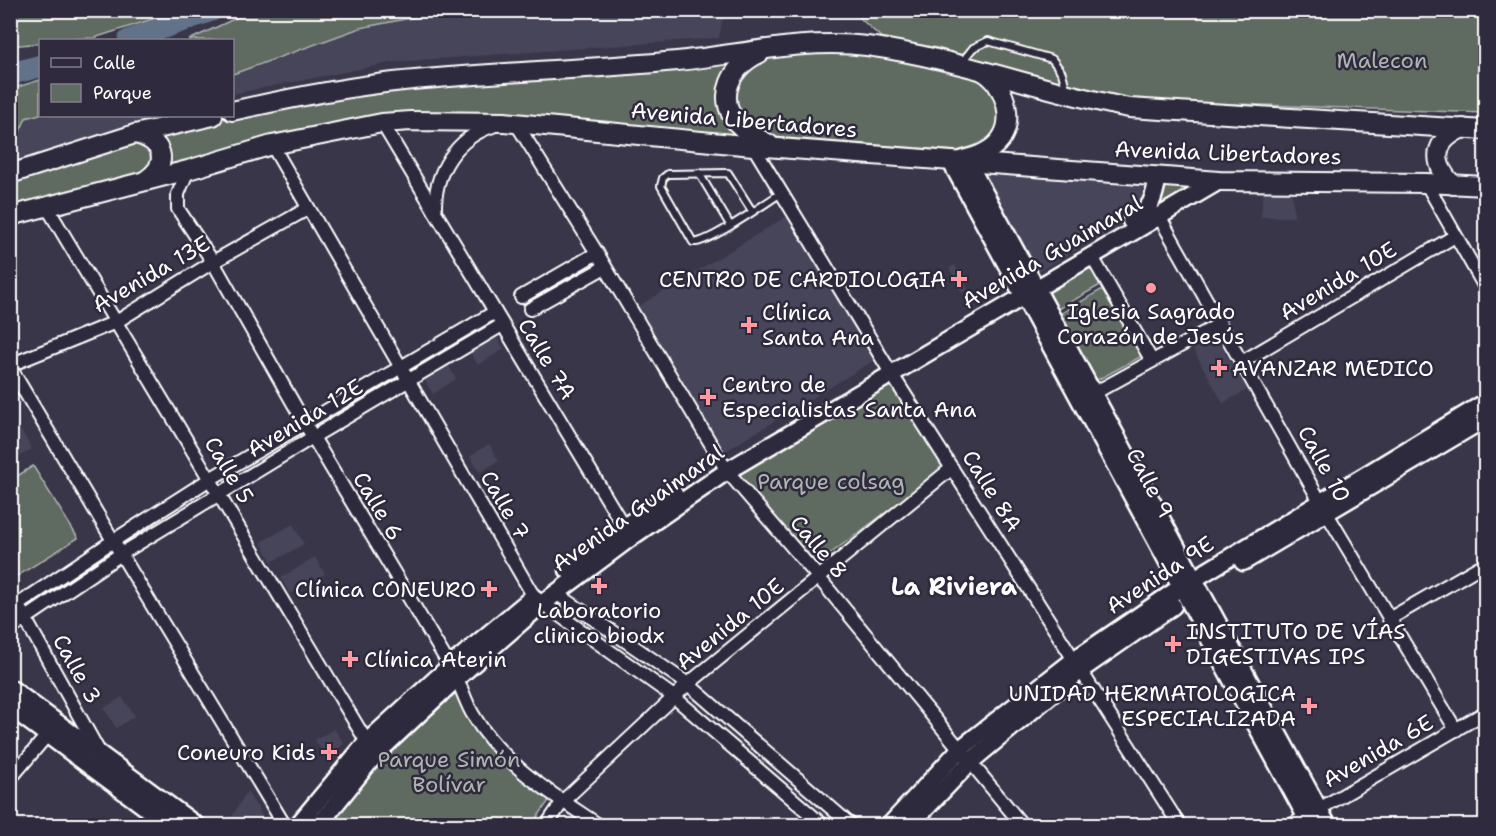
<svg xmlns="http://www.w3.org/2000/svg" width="1496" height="836" viewBox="0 0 1496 836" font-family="'Shantell Sans',sans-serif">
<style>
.built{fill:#47445a}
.green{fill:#5e6b60;stroke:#aeb5b0;stroke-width:1.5}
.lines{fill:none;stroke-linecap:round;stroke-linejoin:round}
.river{stroke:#627389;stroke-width:22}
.lane-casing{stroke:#fff;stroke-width:10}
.street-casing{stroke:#fff;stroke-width:16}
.secondary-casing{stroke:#fff;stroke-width:21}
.primary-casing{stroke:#fff;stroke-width:22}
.lane{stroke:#2f2a3d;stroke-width:6}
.street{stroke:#2f2a3d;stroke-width:12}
.secondary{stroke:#2f2a3d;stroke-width:16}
.primary{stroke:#2f2a3d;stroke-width:18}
.poi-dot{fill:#ff9aa2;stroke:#2f2a3d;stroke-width:2}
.labels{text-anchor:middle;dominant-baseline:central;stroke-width:5;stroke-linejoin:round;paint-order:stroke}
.park-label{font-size:22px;fill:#aeb5b0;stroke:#2f2a3d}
.street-label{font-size:22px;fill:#fff;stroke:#2f2a3d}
.poi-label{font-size:22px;fill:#fff;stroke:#2f2a3d;text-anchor:start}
.neighbourhood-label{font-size:24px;font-weight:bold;fill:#fff;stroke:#2f2a3d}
</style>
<rect width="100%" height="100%" fill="#3a364a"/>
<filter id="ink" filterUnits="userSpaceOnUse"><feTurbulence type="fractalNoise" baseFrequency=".0167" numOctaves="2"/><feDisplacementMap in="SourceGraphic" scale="12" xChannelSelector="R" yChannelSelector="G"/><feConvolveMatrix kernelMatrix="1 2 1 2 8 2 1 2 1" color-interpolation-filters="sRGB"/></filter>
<g filter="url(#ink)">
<g class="built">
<path d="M444,11h286l-8,11 -3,16 -324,24 -162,32 -1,-20 128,-46z"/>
<path d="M40,114v2h130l-159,48v-23l5,-1 10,-22z"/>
<path d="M976,169l169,12 -3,32 -110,62z"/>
<path d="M1263,190l29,3 2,24h-33z"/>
<path d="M789,215l87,144 -155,95 -87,-145z"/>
<path d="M955,265l14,25 -7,3 -13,-25z"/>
<path d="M493,332l11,17 -26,16 -10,-16z"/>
<path d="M1214,333l33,57 -24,13 -32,-57z"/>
<path d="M446,361l10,18 -23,15 -11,-18z"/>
<path d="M10,412l22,37 -12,7 -9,-16z"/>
<path d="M489,444l10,17 -19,11 -10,-16z"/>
<path d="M293,524l11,20 -32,18 -11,-20z"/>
<path d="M315,557l10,17 -35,20 -9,-16z"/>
<path d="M122,697l13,19 -19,12 -12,-20z"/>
<path d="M334,729l10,14 -16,18 -13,-21z"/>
<path d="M247,791l16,26 -4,8h-10l-18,-7z"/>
</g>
<g class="green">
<path d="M10,11l1,-1 167,1 -84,27 -54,2v3l-29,3z"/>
<path d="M251,11v-1l195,1 -86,17 -127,46 -1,-34h-43z"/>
<path d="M852,11h633v102l-389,-14 -159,-51 -55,-10z"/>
<path d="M825,47l138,22 31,19 8,35 -9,14 -22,15 -197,-14 -29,-11 -8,-14 -4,-30 29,-27z"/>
<path d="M744,57l-17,20 20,62 -365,-19 -224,54 -13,-40 161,-37z"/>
<path d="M40,80v34l-14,4 -10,22 -5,1v-52z"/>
<path d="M133,137l20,5 1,30 -143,40v-34z"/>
<path d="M1162,179l44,5 -54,29z"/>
<path d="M1092,264l12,19 -53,30 -11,-19z"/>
<path d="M1106,287l38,68 -54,29 -37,-66z"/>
<path d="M891,378l56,89 -132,98 -80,-93z"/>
<path d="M33,466l45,72 -67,42v-100z"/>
<path d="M458,691l40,59 59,39 -25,36 -208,1 52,-61z"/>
</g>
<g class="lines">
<g class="river">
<path d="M129,40l84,-30"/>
<path d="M10,74l30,-8"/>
</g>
<defs>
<g id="lane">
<path d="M961,63l12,-15 15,-7 64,18 10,14 5,19"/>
<path d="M699,173l31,52"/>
<path d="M752,211l-24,-38 -60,1 -5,4 -2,8 32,56c13,3 73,-39 88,-49"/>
</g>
<g id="street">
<path d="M382,123l242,404"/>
<path d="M516,123l81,130 130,218 92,107 204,248"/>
<path d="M272,145l262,452 140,100 150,129"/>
<path d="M753,146l138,227 289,453"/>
<path d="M188,170l-10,24v15l35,53 91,160 153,256c5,12 9,24 15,35 29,51 80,81 128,113"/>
<path d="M1426,183l60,106"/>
<path d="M47,207l324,542"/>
<path d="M435,211c-1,-39 21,-73 58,-85"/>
<path d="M1159,216l167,296 130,218"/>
<path d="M1091,255l61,106"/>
<path d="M521,297l76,-44"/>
<path d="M530,309l75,-42"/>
<path d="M1242,362l213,-126"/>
<path d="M10,365l106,-43 97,-60 94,-53"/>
<path d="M10,367l111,187 164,272"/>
<path d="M1087,397l133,-73"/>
<path d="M556,593l132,91 164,142"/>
<path d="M10,610l103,-69 97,-62 285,-167"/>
<path d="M21,611l77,139"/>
<path d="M1389,619l97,-56"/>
<path d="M10,629l111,-75 192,-117 189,-112"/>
<path d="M10,779l38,-45"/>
<path d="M546,826l17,-25 125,-117 264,-216"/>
<path d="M1290,826l196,-114"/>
</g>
<g id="secondary">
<path d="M951,162l360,664"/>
<path d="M968,163l360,663"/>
<path d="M1131,221c21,-12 23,-22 27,-45"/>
<path d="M1243,562l243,-144"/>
<path d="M568,570l56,-43 50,-33"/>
<path d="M10,688l187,138"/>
<path d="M10,707l161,119"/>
<path d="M297,826l70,-84 82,-75 84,-70"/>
<path d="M318,826l57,-71 82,-77 86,-75 87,-65 97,-67 492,-290"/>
<path d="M889,826l71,-77 114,-89 107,-73 305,-185"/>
<path d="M909,826l61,-64 111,-92 92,-64"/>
</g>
<g id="primary">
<path d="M760,53c-28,13 -45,43 -23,70 9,10 20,15 32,21"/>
<path d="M232,111c54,-12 107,-23 162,-29 94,-10 189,-12 283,-21 63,-6 127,-23 190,-15 90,12 174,45 262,62l357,22"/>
<path d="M135,134c28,6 36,29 11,46"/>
<path d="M963,160c13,-3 29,-9 37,-20 16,-21 4,-58 -18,-69"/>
<path d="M10,174l125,-40 78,-18"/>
<path d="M1453,185c-22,-23 -20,-44 10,-57"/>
<path d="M10,216l178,-46 84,-25 110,-22 29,-2 93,1 249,24 466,35 207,2 60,3"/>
</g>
</defs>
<use href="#lane" class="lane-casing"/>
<use href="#street" class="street-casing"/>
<use href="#secondary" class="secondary-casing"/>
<use href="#primary" class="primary-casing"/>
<use href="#lane" class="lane"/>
<use href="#street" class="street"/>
<use href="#secondary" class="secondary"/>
<use href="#primary" class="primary"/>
</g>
</g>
<g class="poi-dot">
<path d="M956 270h6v6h6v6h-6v6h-6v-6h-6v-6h6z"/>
<circle cx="1151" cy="288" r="6"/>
<path d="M746 316h6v6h6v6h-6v6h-6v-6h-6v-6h6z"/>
<path d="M1216 359h6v6h6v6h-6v6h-6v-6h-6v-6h6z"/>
<path d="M705 388h6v6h6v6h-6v6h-6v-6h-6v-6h6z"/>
<path d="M596 577h6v6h6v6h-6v6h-6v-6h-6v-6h6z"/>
<path d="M486 580h6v6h6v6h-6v6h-6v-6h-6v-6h6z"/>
<path d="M1170 635h6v6h6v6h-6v6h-6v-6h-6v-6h6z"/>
<path d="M347 650h6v6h6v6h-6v6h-6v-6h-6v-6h6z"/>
<path d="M1306 697h6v6h6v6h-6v6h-6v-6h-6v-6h6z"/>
<path d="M326 743h6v6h6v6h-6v6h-6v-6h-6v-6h6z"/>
</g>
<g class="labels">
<g class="park-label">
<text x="1382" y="60">Malecon</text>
<text x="831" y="481">Parque colsag</text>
<text x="449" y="759">Parque Simón<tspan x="449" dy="25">Bolívar</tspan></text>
</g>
<g class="street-label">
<text transform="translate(744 120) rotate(5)">Avenida Libertadores</text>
<text transform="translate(1228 153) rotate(2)">Avenida Libertadores</text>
<text transform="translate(1052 252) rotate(-30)">Avenida Guaimaral</text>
<text transform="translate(151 274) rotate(-30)">Avenida 13E</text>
<text transform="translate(1338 281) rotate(-31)">Avenida 10E</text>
<text transform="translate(547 359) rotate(59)">Calle 7A</text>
<text transform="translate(305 418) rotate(-31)">Avenida 12E</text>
<text transform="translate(1324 464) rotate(61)">Calle 10</text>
<text transform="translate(229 470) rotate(59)">Calle 5</text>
<text transform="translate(1150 483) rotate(62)">Calle 9</text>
<text transform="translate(992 491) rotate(58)">Calle 8A</text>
<text transform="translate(505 505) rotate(60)">Calle 7</text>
<text transform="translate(378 506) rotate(59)">Calle 6</text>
<text transform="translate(638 508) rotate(-35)">Avenida Guaimaral</text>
<text transform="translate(819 547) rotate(50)">Calle 8</text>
<text transform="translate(1160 575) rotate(-33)">Avenida 9E</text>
<text transform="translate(730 624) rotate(-39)">Avenida 10E</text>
<text transform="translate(77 669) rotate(61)">Calle 3</text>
<text transform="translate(1378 751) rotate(-30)">Avenida 6E</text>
</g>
<g class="poi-label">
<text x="946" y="279" text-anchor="end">CENTRO DE CARDIOLOGIA</text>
<text x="1151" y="311" text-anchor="middle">Iglesia Sagrado<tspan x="1151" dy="25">Corazón de Jesús</tspan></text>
<text x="762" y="312">Clínica<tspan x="762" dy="25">Santa Ana</tspan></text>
<text x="1232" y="368">AVANZAR MEDICO</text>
<text x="722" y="384">Centro de<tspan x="722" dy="25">Especialistas Santa Ana</tspan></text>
<text x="476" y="589" text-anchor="end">Clínica CONEURO</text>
<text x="599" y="610" text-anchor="middle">Laboratorio<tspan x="599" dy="25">clinico biodx</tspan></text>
<text x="1186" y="631">INSTITUTO DE VÍAS<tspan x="1186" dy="25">DIGESTIVAS IPS</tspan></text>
<text x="364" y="659">Clínica Aterin</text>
<text x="1296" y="693" text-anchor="end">UNIDAD HERMATOLOGICA<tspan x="1296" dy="25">ESPECIALIZADA</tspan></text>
<text x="316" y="752" text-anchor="end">Coneuro Kids</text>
</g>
<g class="neighbourhood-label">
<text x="954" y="587">La Riviera</text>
</g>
</g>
<rect width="1496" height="836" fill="none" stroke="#2f2a3d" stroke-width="36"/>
<rect x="18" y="18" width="1460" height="800" fill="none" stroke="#fff" stroke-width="2" filter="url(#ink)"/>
<rect x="39" y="39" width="195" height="78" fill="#2f2a3d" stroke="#827f8b" stroke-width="1.5"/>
<rect x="51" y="58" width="30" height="9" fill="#2f2a3d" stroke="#827f8b" stroke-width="1.5"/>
<text x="93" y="69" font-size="18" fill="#ffffff">Calle</text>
<rect x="51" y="84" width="30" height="18" fill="#5e6b60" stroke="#827f8b" stroke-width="1.5"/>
<text x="93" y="99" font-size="18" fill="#ffffff">Parque</text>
</svg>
